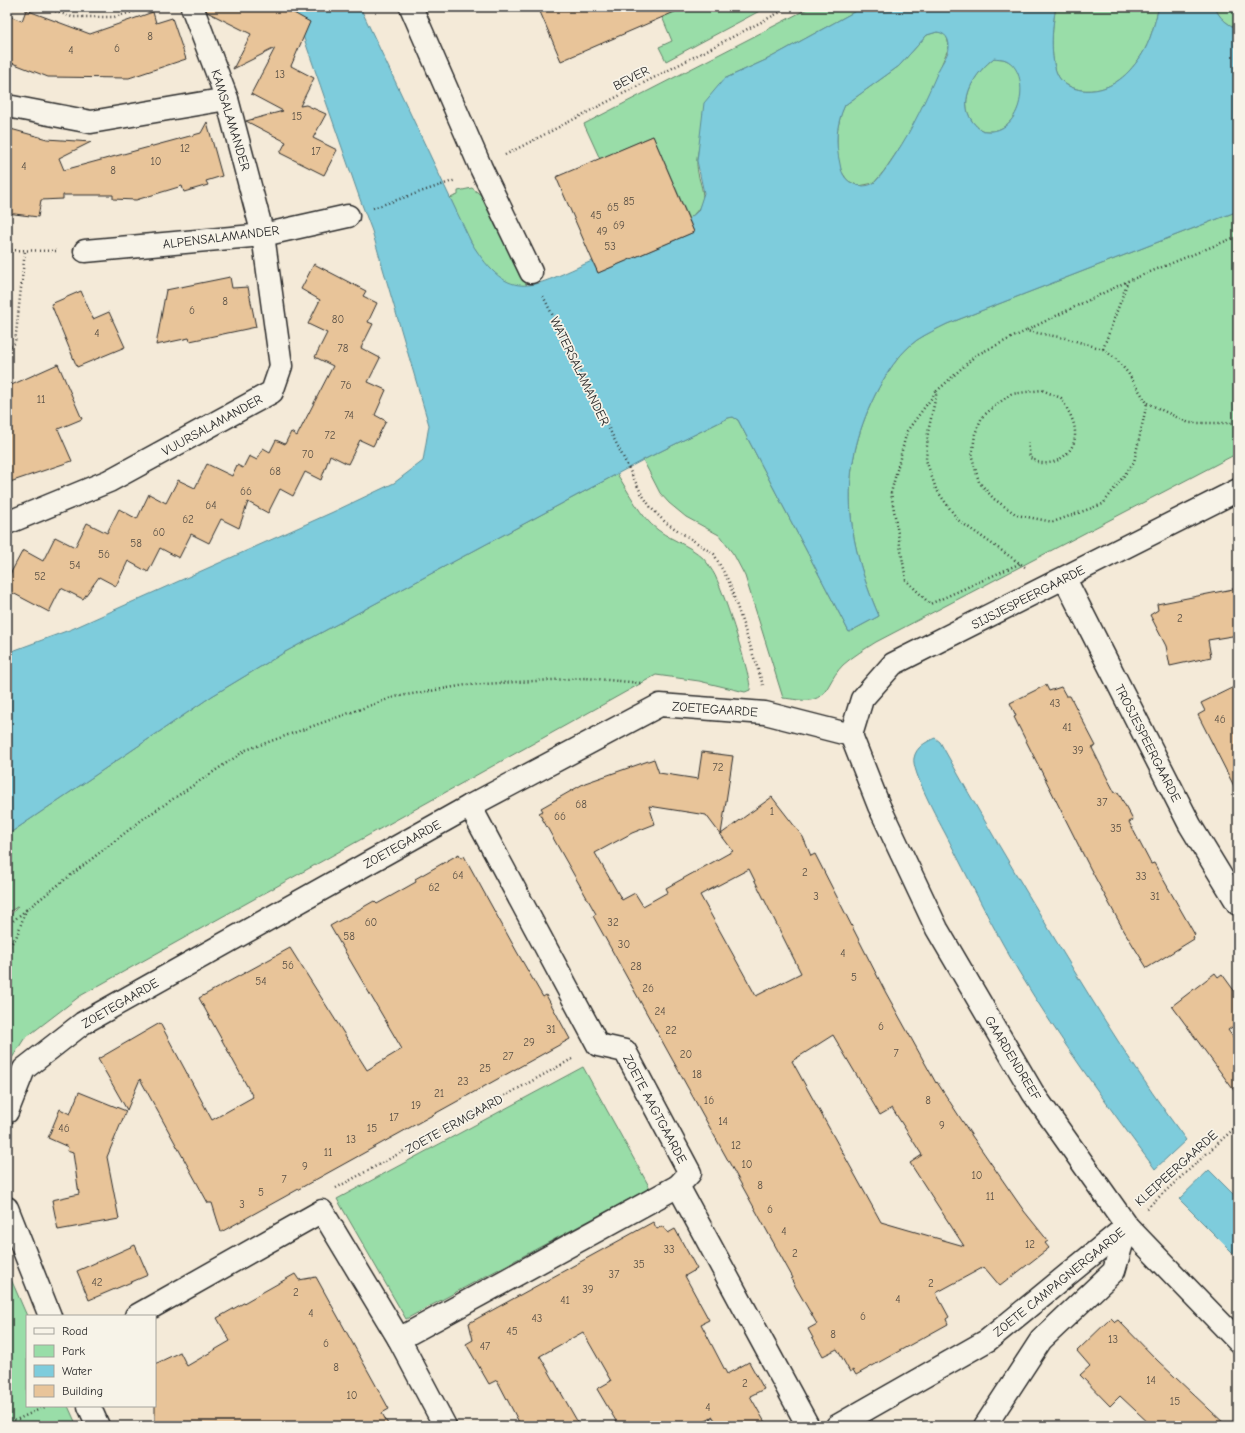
<svg xmlns="http://www.w3.org/2000/svg" width="1245" height="1433" viewBox="0 0 1245 1433" font-family="'Comic Neue',sans-serif">
<style>
.green{fill:#99dda8;stroke:#62846a}
.water{fill:#7eccdc;stroke:#5d8c95;fill-rule:evenodd}
.building{fill:#e8c499;stroke:#2b2b2b;fill-rule:evenodd}
.lines{fill:none;stroke-linecap:round;stroke-linejoin:round}
.minor-casing{stroke:#2b2b2b;stroke-width:25}
.path{stroke:#2b2b2b;stroke-width:2.5;stroke-dasharray:1 3;stroke-linecap:butt}
.minor{stroke:#f7f3e8;stroke-width:22}
.labels{text-anchor:middle;dominant-baseline:central;stroke-width:3.5;stroke-linejoin:round;paint-order:stroke}
.number-label{font-size:11px;fill:#5a5146}
.street-label{font-size:13px;fill:#2b2b2b;stroke:#f7f3e8}
</style>
<rect width="100%" height="100%" fill="#f4ead8"/>
<filter id="ink" filterUnits="userSpaceOnUse"><feTurbulence type="fractalNoise" baseFrequency=".025" numOctaves="2"/><feDisplacementMap in="SourceGraphic" scale="8" xChannelSelector="R" yChannelSelector="G"/><feConvolveMatrix kernelMatrix="1 2 1 2 8 2 1 2 1" color-interpolation-filters="sRGB"/></filter>
<g filter="url(#ink)">
<g class="green">
<path d="M658,7h109l-101,54 -7,-14 13,-6z"/>
<path d="M811,7h52l-95,52 -44,20c-8,20 -19,42 -24,63 -1,6 -3,13 -3,18 -1,27 18,36 -8,59l-36,-83 -53,23 -16,-35z"/>
<path d="M1056,7h103c-5,17 -8,34 -18,49 -15,22 -33,37 -60,34 -5,-1 -15,-4 -19,-9 -14,-13 -10,-56 -6,-74z"/>
<path d="M1215,7h23v22c-10,-4 -20,-12 -23,-22z"/>
<path d="M937,32l6,1 4,4 2,10 -24,56 -18,34 -23,34 -10,12 -15,3 -11,-5 -7,-10 -4,-18v-22l4,-17 4,-9 54,-39 28,-31z"/>
<path d="M994,58c3,1 8,0 12,2 28,12 16,75 -20,71 -6,0 -10,-5 -14,-10 -15,-22 4,-49 22,-63z"/>
<path d="M472,188l10,8 14,31 4,3 27,56c-5,0 -11,0 -16,-1 -29,-10 -49,-61 -61,-87l8,-3v-4z"/>
<path d="M1238,211v242l-362,189c-11,7 -23,14 -33,23 -6,6 -10,13 -14,20 -11,21 -26,15 -46,13l-38,-122 -11,-21 -15,-20 -33,-18 -17,-14 -9,-10 -17,-33 85,-42 5,-1 5,3 111,212 30,-16c-33,-76 -42,-144 -4,-221 10,-20 24,-42 42,-55 9,-6 20,-11 30,-16z"/>
<path d="M617,474c12,18 23,43 41,56 16,12 38,17 50,34 3,5 7,10 9,16 7,13 35,99 33,110l-5,2 -46,-11 -43,-6 -576,321 -56,43 -17,27v-146l11,-14 -11,8v-79l205,-139 73,-44z"/>
<path d="M583,1067l67,121 -244,131 -69,-120z"/>
<path d="M7,1270l20,46v90h41l9,20h-70z"/>
</g>
<g class="water">
<path d="M293,7h67l111,235c40,65 62,44 121,19l6,12 96,-41 -5,-13 9,-8 6,-18 -7,-32 7,-58 20,-24 44,-20 95,-52h193c-4,17 -8,61 6,74 4,5 13,8 19,9 27,3 45,-12 60,-34 10,-15 13,-32 18,-49h56c3,10 13,18 23,22v182l-291,113c-10,5 -21,10 -30,16 -18,13 -32,35 -42,55 -38,77 -29,145 4,221l-30,16 -111,-212 -5,-3 -5,1 -85,42 -358,192 -73,44 -205,139v-182l65,-24 261,-117 61,-29 29,-22 6,-36 -57,-194 -11,-29zM937,32c8,1 12,6 12,15 0,6 -7,16 -10,22 -13,30 -26,59 -44,86 -6,9 -12,19 -20,27 -6,5 -16,5 -23,1 -7,-3 -11,-11 -12,-19 -5,-21 -4,-40 5,-59l54,-39 28,-31zM994,58c3,1 8,0 12,2 26,12 17,75 -20,71 -6,0 -10,-5 -14,-10 -15,-22 4,-49 22,-63z"/>
<path d="M935,738l5,4c38,69 78,136 119,204 40,66 81,132 127,194l-31,29c-48,-64 -95,-129 -136,-197 -27,-45 -50,-93 -74,-139 -7,-13 -34,-63 -31,-75 2,-11 12,-16 21,-20z"/>
<path d="M1209,1170l29,29v59l-59,-59z"/>
</g>
<g class="building">
<path d="M205,7h78l27,15 -19,44 23,12 -14,28 6,-1 20,9 -13,24 24,12 -13,25 -44,-22 6,-11 -40,-21 37,-10 -32,-17 24,-46 -42,21 18,-35 -44,-22z"/>
<path d="M538,7h148l-125,54z"/>
<path d="M26,10l64,24 63,-22 3,11 16,-5 14,41 -57,19 -81,-1 -41,-16v-46l15,6z"/>
<path d="M207,122l15,54 -16,5 2,4 -24,7 -2,-6 -46,14 -23,-1v-4h-50v4l-22,1 -3,17 -31,-4v-85l40,11 44,3 -32,16 5,12 137,-37z"/>
<path d="M653,136l41,96 -96,41 -42,-96z"/>
<path d="M314,264l52,27 -3,5 14,7 -9,19 5,2 -12,24 19,10 -12,24 18,8 -11,25 11,6 -13,25 -13,-6 -12,24 -18,-9 -9,25 -16,-8 -12,24 -13,-7 -12,24 -20,-11 -9,26 -18,-9 -12,24 -18,-9 -12,24 -19,-10 -12,24 -20,-11 -12,25 -17,-9 -16,22 -22,-11 -12,24 -42,-22v-10l16,-30 20,11 12,-24 20,10 12,-24 20,10 12,-24 18,10 12,-25 17,9 12,-23 17,8 12,-24 25,12 5,-11 6,3 6,-12 8,4 6,-12 7,4 6,-12 9,4 6,-12 6,4 36,-70 -18,-9 12,-24 -19,-9 12,-24 -19,-11z"/>
<path d="M230,277l2,11 16,-1 8,40 -66,14 -1,-3 -33,7 10,-55z"/>
<path d="M81,291l12,28 16,-7 16,35 -48,20 -26,-63z"/>
<path d="M58,364l24,55 -24,10 14,32 -65,22v-96z"/>
<path d="M1238,588v47l-30,5 3,17 -41,9 -4,-20 -16,-31 8,-5 -1,-6z"/>
<path d="M1046,685l3,6 12,-4 5,9h4l26,50 -4,2 13,26 10,19 3,-1 15,28 -4,2 22,42 3,-1 41,72 -2,2 1,2 -47,29 -24,-39 -33,-61 -76,-151 2,-1 -6,-13z"/>
<path d="M1238,685v109l-40,-79 7,-4 -4,-8z"/>
<path d="M702,752l31,4 -12,78 51,-37 31,40 8,19 4,-2 71,139 50,90 1,-1 35,54 52,75 24,30 -3,2 4,5 -49,38 -16,-19 -48,26 13,24 -3,2 2,5 -92,51 -3,-5 -3,2 -13,-23 -14,7 -15,-27 9,-5 -26,-45 2,-1 -200,-362 3,-2 -57,-101 4,-2 -2,-3 44,-25 69,-24 5,14 39,6zM649,806l57,9 27,36 -67,37 2,4 -25,14 -8,-13 -13,7 -27,-47 37,-20 23,-9zM749,869l52,104 -45,23 -56,-101zM833,1035l47,80 12,-7 30,47 -12,8 54,83 -83,-24 -89,-161z"/>
<path d="M459,854l2,4 3,-2 53,96 26,45 3,-2 24,44 -349,193 -9,-29h-4l-68,-124 -13,31 -29,-51 62,-36 52,97 41,-23 -54,-99 91,-50 77,122 35,-21 -72,-123 44,-25 3,3 39,-22 -1,-3z"/>
<path d="M1215,973l3,4 4,-3 16,22v27l-10,7 10,14v52l-66,-90z"/>
<path d="M79,1092l47,19 -19,46 12,62 -61,11 -6,-30 27,-6 -6,-41 -6,-2 1,-4 -20,-9 12,-29 10,5z"/>
<path d="M653,1222l4,7 5,-3 6,7 7,-4 22,40 -12,7 24,44 -8,4 26,50 22,-12 15,27 -14,7 17,30h-49l-5,-9 -16,9h-78l-22,-37 14,-8 -28,-49 -43,24 40,70h-59l-24,-46 -8,4 -23,-40 7,-4 -4,-17z"/>
<path d="M135,1245l13,30 -59,25 -12,-29z"/>
<path d="M295,1274l4,6 17,-3 73,132 -7,4 7,13h-234v-62l25,-12 7,14 43,-25 -13,-23z"/>
<path d="M1111,1318l4,4 3,-2 40,41 69,65h-75l-32,-30 -10,10 -30,-31 10,-9 -13,-15z"/>
</g>
<g class="lines">
<defs>
<g id="minor">
<path d="M411,7l70,161 50,104"/>
<path d="M7,106l84,16 136,-23"/>
<path d="M85,251l178,-16 85,-19"/>
<path d="M7,523l102,-42 163,-89 9,-26 -18,-131 -36,-136 -35,-92"/>
<path d="M1065,579l125,246 48,79"/>
<path d="M851,735l28,71 58,123 96,164 94,133 111,115"/>
<path d="M851,735l11,-36 31,-35 345,-174"/>
<path d="M470,806l128,239 27,6 65,122 -12,13 130,240"/>
<path d="M7,1112l17,-43 59,-46 387,-217 190,-101 105,8 86,22"/>
<path d="M7,1208l43,108"/>
<path d="M136,1316l186,-105 77,128 46,87"/>
<path d="M399,1339l279,-153"/>
<path d="M89,1406l9,20"/>
<path d="M837,1426l151,-86 139,-114"/>
<path d="M985,1426l56,-86 73,-69 13,-45"/>
</g>
</defs>
<use href="#minor" class="minor-casing"/>
<g class="path">
<path d="M44,7l28,10h42l37,-10"/>
<path d="M505,155l285,-148"/>
<path d="M373,208l83,-28"/>
<path d="M7,250l51,1"/>
<path d="M543,296l98,197 11,16 13,13 49,32 15,28 34,103"/>
<path d="M1027,330l101,-49 110,-45"/>
<path d="M7,348l8,-5 10,-92"/>
<path d="M1103,349l25,-68"/>
<path d="M936,392l-29,39 -16,62 15,87 24,24 91,-41"/>
<path d="M1147,403l42,20h49"/>
<path d="M1025,567l-67,-47 -22,-31 -10,-29 2,-28 9,-41 39,-36 50,-24 39,7 38,11 14,11 11,13 19,30 -13,59 -31,42 -50,18 -36,-7 -23,-16 -15,-17 -7,-25 3,-23 7,-17 14,-12 15,-11 31,-4 19,8c6,11 14,22 14,35 1,17 -16,32 -33,30 -4,0 -8,-4 -12,-5l-2,-16"/>
<path d="M7,926l19,-16"/>
<path d="M7,949l9,-11 10,-28 117,-91 103,-69 148,-53 72,-12 120,-7 55,5"/>
<path d="M336,1188l238,-130"/>
<path d="M1147,1208l91,-83"/>
<path d="M7,1424l40,-18"/>
</g>
<use href="#minor" class="minor"/>
</g>
</g>
<g class="labels">
<g class="number-label">
<text x="150" y="36">8</text>
<text x="117" y="48">6</text>
<text x="71" y="50">4</text>
<text x="280" y="74">13</text>
<text x="297" y="116">15</text>
<text x="185" y="148">12</text>
<text x="316" y="151">17</text>
<text x="156" y="161">10</text>
<text x="24" y="166">4</text>
<text x="113" y="170">8</text>
<text x="629" y="201">85</text>
<text x="613" y="207">65</text>
<text x="596" y="215">45</text>
<text x="619" y="225">69</text>
<text x="602" y="231">49</text>
<text x="610" y="246">53</text>
<text x="225" y="301">8</text>
<text x="192" y="310">6</text>
<text x="338" y="319">80</text>
<text x="97" y="333">4</text>
<text x="343" y="348">78</text>
<text x="346" y="385">76</text>
<text x="41" y="399">11</text>
<text x="349" y="415">74</text>
<text x="330" y="435">72</text>
<text x="308" y="454">70</text>
<text x="275" y="471">68</text>
<text x="246" y="491">66</text>
<text x="211" y="505">64</text>
<text x="188" y="519">62</text>
<text x="159" y="532">60</text>
<text x="136" y="543">58</text>
<text x="104" y="554">56</text>
<text x="75" y="565">54</text>
<text x="40" y="576">52</text>
<text x="1180" y="618">2</text>
<text x="1055" y="703">43</text>
<text x="1220" y="719">46</text>
<text x="1067" y="727">41</text>
<text x="1078" y="750">39</text>
<text x="718" y="767">72</text>
<text x="1102" y="802">37</text>
<text x="581" y="804">68</text>
<text x="772" y="811">1</text>
<text x="560" y="816">66</text>
<text x="1116" y="828">35</text>
<text x="805" y="872">2</text>
<text x="458" y="875">64</text>
<text x="1141" y="876">33</text>
<text x="434" y="887">62</text>
<text x="816" y="896">3</text>
<text x="1155" y="896">31</text>
<text x="371" y="922">60</text>
<text x="613" y="922">32</text>
<text x="349" y="936">58</text>
<text x="624" y="944">30</text>
<text x="843" y="953">4</text>
<text x="288" y="965">56</text>
<text x="636" y="966">28</text>
<text x="854" y="977">5</text>
<text x="261" y="981">54</text>
<text x="648" y="988">26</text>
<text x="660" y="1011">24</text>
<text x="881" y="1026">6</text>
<text x="551" y="1029">31</text>
<text x="671" y="1030">22</text>
<text x="529" y="1042">29</text>
<text x="896" y="1053">7</text>
<text x="686" y="1054">20</text>
<text x="508" y="1056">27</text>
<text x="485" y="1068">25</text>
<text x="697" y="1074">18</text>
<text x="463" y="1081">23</text>
<text x="439" y="1093">21</text>
<text x="709" y="1100">16</text>
<text x="928" y="1100">8</text>
<text x="416" y="1105">19</text>
<text x="394" y="1117">17</text>
<text x="723" y="1121">14</text>
<text x="942" y="1125">9</text>
<text x="64" y="1128">46</text>
<text x="372" y="1128">15</text>
<text x="351" y="1139">13</text>
<text x="736" y="1145">12</text>
<text x="328" y="1152">11</text>
<text x="747" y="1164">10</text>
<text x="305" y="1166">9</text>
<text x="977" y="1175">10</text>
<text x="284" y="1179">7</text>
<text x="760" y="1185">8</text>
<text x="261" y="1192">5</text>
<text x="990" y="1196">11</text>
<text x="242" y="1204">3</text>
<text x="770" y="1209">6</text>
<text x="784" y="1231">4</text>
<text x="1030" y="1244">12</text>
<text x="669" y="1249">33</text>
<text x="795" y="1253">2</text>
<text x="639" y="1264">35</text>
<text x="614" y="1274">37</text>
<text x="97" y="1282">42</text>
<text x="931" y="1283">2</text>
<text x="588" y="1289">39</text>
<text x="296" y="1292">2</text>
<text x="898" y="1299">4</text>
<text x="565" y="1300">41</text>
<text x="311" y="1313">4</text>
<text x="863" y="1316">6</text>
<text x="537" y="1318">43</text>
<text x="512" y="1331">45</text>
<text x="833" y="1334">8</text>
<text x="1113" y="1339">13</text>
<text x="326" y="1343">6</text>
<text x="485" y="1346">47</text>
<text x="336" y="1367">8</text>
<text x="1151" y="1380">14</text>
<text x="745" y="1383">2</text>
<text x="352" y="1395">10</text>
<text x="1175" y="1401">15</text>
<text x="708" y="1407">4</text>
</g>
<g class="street-label">
<text transform="translate(631 78) rotate(-27)">BEVER</text>
<text transform="translate(231 120) rotate(73)">KAMSALAMANDER</text>
<text transform="translate(221 237) rotate(-7)">ALPENSALAMANDER</text>
<text transform="translate(580 371) rotate(64)">WATERSALAMANDER</text>
<text transform="translate(212 425) rotate(-29)">VUURSALAMANDER</text>
<text transform="translate(1028 597) rotate(-27)">SIJSJESPEERGAARDE</text>
<text transform="translate(715 709) rotate(4)">ZOETEGAARDE</text>
<text transform="translate(1148 743) rotate(63)">TROSJESPEERGAARDE</text>
<text transform="translate(402 844) rotate(-29)">ZOETEGAARDE</text>
<text transform="translate(120 1003) rotate(-30)">ZOETEGAARDE</text>
<text transform="translate(1013 1058) rotate(59)">GAARDENDREEF</text>
<text transform="translate(655 1109) rotate(62)">ZOETE AAGTGAARDE</text>
<text transform="translate(454 1124) rotate(-29)">ZOETE ERMGAARD</text>
<text transform="translate(1176 1168) rotate(-42)">KLEIPEERGAARDE</text>
<text transform="translate(1059 1282) rotate(-39)">ZOETE CAMPAGNERGAARDE</text>
</g>
</g>
<rect width="1245" height="1433" fill="none" stroke="#f7f3e8" stroke-width="24"/>
<rect x="12" y="12" width="1221" height="1409" fill="none" stroke="#2b2b2b" stroke-width="1.5" filter="url(#ink)"/>
<rect x="26" y="1315" width="130" height="92" fill="#f7f3e8" stroke="#a5a39c"/>
<rect x="34" y="1328" width="20" height="6" fill="#f7f3e8" stroke="#a5a39c"/>
<text x="62" y="1335" font-size="12" fill="#2b2b2b">Road</text>
<rect x="34" y="1345" width="20" height="12" fill="#99dda8" stroke="#a5a39c"/>
<text x="62" y="1355" font-size="12" fill="#2b2b2b">Park</text>
<rect x="34" y="1365" width="20" height="12" fill="#7eccdc" stroke="#a5a39c"/>
<text x="62" y="1375" font-size="12" fill="#2b2b2b">Water</text>
<rect x="34" y="1385" width="20" height="12" fill="#e8c499" stroke="#a5a39c"/>
<text x="62" y="1395" font-size="12" fill="#2b2b2b">Building</text>
</svg>
